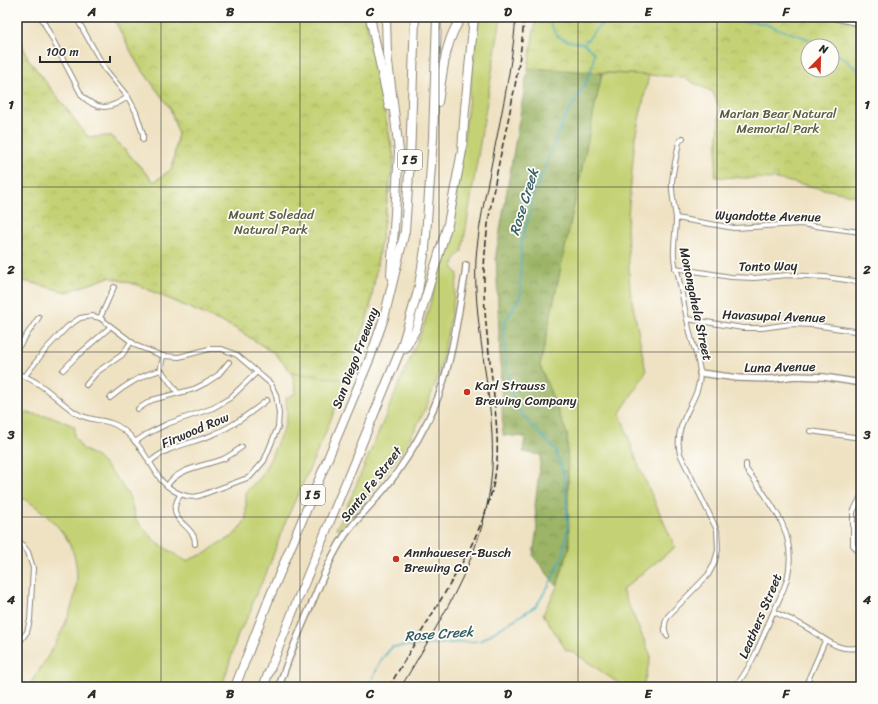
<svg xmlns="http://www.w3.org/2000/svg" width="878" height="704" viewBox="0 0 878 704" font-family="Sriracha,sans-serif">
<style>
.grass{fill:#c4d274;stroke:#787e50}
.forest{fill:url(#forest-crowns);stroke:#637048}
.park{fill:url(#park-crowns);stroke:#787e50;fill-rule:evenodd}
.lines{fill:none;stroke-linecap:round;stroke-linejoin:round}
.stream{stroke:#3faabf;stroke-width:1.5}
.minor-casing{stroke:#8d8677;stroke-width:6}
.tertiary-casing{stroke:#8d8677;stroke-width:8}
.motorway-casing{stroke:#8d8677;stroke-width:10}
.minor{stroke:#fff;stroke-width:4}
.tertiary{stroke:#fff;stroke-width:5.5}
.motorway{stroke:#fff;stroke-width:8}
.tram{stroke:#2b2b2b;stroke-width:1}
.rail{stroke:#2b2b2b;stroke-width:1.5;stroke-dasharray:6 3;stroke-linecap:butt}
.grid{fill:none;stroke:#2b2b2b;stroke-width:1;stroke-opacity:0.55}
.poi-dot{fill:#c8321e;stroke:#fdfcf7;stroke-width:1.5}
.labels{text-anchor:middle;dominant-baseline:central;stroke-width:3.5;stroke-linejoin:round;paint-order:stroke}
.shield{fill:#fdfcf7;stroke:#6a6a68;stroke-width:1}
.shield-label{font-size:12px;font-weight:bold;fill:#2b2b2b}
.park-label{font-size:13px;fill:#595d41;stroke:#fdfcf7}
.street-label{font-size:13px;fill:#2b2b2b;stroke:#fdfcf7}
.poi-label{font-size:13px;fill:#2b2b2b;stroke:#fdfcf7;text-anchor:start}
.water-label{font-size:14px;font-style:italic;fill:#335e66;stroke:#fdfcf7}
.neatline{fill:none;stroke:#2b2b2b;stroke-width:1.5}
.grid-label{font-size:13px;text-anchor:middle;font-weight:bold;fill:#2b2b2b}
</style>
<defs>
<pattern id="forest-crowns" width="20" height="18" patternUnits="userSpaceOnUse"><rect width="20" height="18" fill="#9bb466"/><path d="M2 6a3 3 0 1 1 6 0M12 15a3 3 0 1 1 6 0" fill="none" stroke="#7f9354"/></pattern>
<pattern id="park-crowns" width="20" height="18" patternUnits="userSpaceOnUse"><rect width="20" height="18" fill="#c4d274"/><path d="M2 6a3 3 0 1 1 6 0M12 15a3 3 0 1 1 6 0" fill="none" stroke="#a9b465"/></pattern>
</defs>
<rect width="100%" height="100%" fill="#fdfcf7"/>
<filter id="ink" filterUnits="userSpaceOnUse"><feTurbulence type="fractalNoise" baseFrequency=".025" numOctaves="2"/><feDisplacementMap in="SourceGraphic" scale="8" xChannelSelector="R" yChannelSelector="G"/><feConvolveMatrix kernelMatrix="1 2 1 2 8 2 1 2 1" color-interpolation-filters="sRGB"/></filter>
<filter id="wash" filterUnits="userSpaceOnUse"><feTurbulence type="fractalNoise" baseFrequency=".012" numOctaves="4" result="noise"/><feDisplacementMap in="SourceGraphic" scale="16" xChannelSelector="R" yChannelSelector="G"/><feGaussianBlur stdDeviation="0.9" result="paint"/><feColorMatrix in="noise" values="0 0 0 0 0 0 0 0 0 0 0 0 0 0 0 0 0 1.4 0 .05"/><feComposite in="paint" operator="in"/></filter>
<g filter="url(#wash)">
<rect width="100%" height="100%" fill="#efe2c3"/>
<g class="grass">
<path d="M113,17h252l29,141 -24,150 -23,72 -25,61 -38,84 -17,47 -14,28 -2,11 -13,23 -16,53h-194c31,-47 77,-114 26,-164 -11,-11 -23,-22 -37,-27v-85l39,7 19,9 -1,9 8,12 16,10 17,18 14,20 7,24 21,23 29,18 20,-8 13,-10 13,-6 8,-9 6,-9v-28l15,-14 10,-20 14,-32 2,-11 -1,-16 10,-5 -4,-20 -18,-20 -39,-25 -97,-43 -29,-8 -42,15 -50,-13v-245l12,26 59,77 24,-1 42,46 18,-13 6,-36 -8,-25 -33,-45z"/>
<path d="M479,17h22l-39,235c-6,5 -8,8 -9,16l5,6c-6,34 -11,70 -21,104 -18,59 -58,106 -98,152l-3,-2 7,-12 80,-188 30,-103z"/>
<path d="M602,73l47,2 -14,63 -8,89 3,63 16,82 -26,41 17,49 38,85 -53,43 29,66 -8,31h-19l-51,-35 -7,-2 -23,-36 14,-27 12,-40 -1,-70 -1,-43 -27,-68z"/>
</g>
<path class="forest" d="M528,68l74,5 -62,293 27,68 2,113 -12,39 -24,-30 4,-28 -2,-22 6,-51 -18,-3 2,-15 -22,-2 -7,-181z"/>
<g class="park">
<path d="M113,17h252l29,141 -24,150 -23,72 -55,-7 -18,-20 -39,-25 -97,-43 -29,-8 -42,15 -50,-13v-245l12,26 59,77 24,-1 42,46 18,-13 6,-36 -8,-25 -33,-45z"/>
<path d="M536,17h325v180l-85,-18 -61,-2 5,-68 -7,-17 -32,-15 -153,-9zM808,46h24v24h-24z"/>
</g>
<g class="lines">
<g class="stream">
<path d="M710,17l51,6 57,19 6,4"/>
<path d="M584,44l15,-18 19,-9"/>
<path d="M832,51l10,6 19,16"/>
<path d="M369,687l12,-27 11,-13 88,-6 56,-35 13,-21 14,-30 5,-31 -4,-48 -9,-27 -27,-27 -14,-19 -8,-39 -3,-39 17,-28 1,-53 14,-52 28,-71 23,-39 7,-18 1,-11 -10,-9 -16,-3 -11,-5 -10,-19"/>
</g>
</g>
</g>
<g filter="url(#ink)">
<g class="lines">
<defs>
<g id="minor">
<path d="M41,17l41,79c17,16 28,13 46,1"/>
<path d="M76,17l29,52 23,28 8,15 7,22v6"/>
<path d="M676,218l58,10 66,-4 61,8"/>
<path d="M675,268l56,9 23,1 34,-3 37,2 36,5"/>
<path d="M100,318l14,-31"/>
<path d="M687,319l56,9h19l29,-4 23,1 47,7"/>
<path d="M17,349l22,-32"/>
<path d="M163,356l-2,11v3l17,23"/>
<path d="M63,370l14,-14 31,-27 2,-3"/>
<path d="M17,374c24,6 39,26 59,39 10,7 23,6 35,10 22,7 38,39 50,57 10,11 24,19 38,16l51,-19 14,-16 14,-34 1,-14 -3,-18 -5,-11 -34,-29 -15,-6h-13l-30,8 -16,-1 -26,-10 -37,-28 -8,-2 -12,2 -13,9 -21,22 -21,27"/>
<path d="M86,385l11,-13 25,-17 9,-13"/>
<path d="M110,398c15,-13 31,-23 51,-28"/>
<path d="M138,409l14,-9 42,-11 12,-6 12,-8 11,-13"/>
<path d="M810,431l51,7"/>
<path d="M135,442l12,-8 20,-10 46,-16 17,-10 27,-26"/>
<path d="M149,463c17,-17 42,-19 63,-28 20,-8 37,-21 55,-35"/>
<path d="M167,486c10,-18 38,-20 56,-27 7,-3 13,-8 19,-12"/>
<path d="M180,495c-2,3 -4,8 -5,12 -2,13 13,18 18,28 2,3 2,7 2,9"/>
<path d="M861,496l-8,16v33l4,5 4,1"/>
<path d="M17,538l11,14 5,16 -3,52 -3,12 -10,13"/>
<path d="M774,612c9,4 19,8 28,13 20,10 34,29 59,22"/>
<path d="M667,636c-4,-7 -3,-13 1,-20l40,-41 6,-11 4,-14 -1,-20 -37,-76c-8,-34 21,-52 20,-82 -1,-11 -6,-24 -9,-35 -5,-21 -9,-42 -13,-63 -8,-18 -2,-37 -2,-55 -1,-13 -5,-24 -4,-37 1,-13 5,-27 7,-40l4,-4"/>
<path d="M735,687c16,-20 25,-43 35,-67 6,-15 15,-30 18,-45 9,-44 -18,-73 -42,-106v-5"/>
<path d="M805,687l20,-46"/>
</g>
<g id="tertiary">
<path d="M700,373l38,5 34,1 23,-3 29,1 37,6"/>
<path d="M279,687c9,-29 21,-57 33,-84 10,-24 19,-47 33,-68 13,-18 28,-32 41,-48 17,-21 30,-43 42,-67 23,-45 28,-96 37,-145l1,-10"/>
</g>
<g id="motorway">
<path d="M370,17l19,89"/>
<path d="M386,17l1,37 12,97 -8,124"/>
<path d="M838,17l23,5"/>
<path d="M438,102c5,-29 6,-61 24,-85"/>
<path d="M405,349l11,-20 32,-105 14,-73 3,-42 9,-92"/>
<path d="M235,687l34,-88 101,-241 14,-40 21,-87 5,-71 5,-143"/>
<path d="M263,687l30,-76 109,-265 16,-55 7,-42 8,-111 4,-121"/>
</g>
</defs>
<use href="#minor" class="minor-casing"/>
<use href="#tertiary" class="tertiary-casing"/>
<use href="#motorway" class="motorway-casing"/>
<use href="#minor" class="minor"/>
<use href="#tertiary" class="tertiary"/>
<use href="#motorway" class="motorway"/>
<path class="tram" d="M401,687c48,-82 97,-152 91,-252 -3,-59 -19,-117 -16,-177 2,-25 7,-51 12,-76 10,-53 24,-111 28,-165"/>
<path class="rail" d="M389,687c18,-31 36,-61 54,-91 25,-42 50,-86 54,-136 1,-21 -1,-42 -3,-63 -5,-48 -13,-96 -9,-144 6,-80 34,-156 39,-236"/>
</g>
</g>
<path class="grid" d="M161,17v670M300,17v670M439,17v670M578,17v670M717,17v670M17,187h844M17,352h844M17,517h844"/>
<g class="poi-dot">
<circle cx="467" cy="392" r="4"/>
<circle cx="396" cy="559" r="4"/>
</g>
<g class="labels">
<g class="shield">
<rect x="398" y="150" width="24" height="20" rx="3"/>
<rect x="301" y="485" width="24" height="20" rx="3"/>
</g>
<g class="shield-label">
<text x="410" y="160">I 5</text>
<text x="313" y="495">I 5</text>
</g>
<g class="park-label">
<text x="778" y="113">Marian Bear Natural<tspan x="778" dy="15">Memorial Park</tspan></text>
<text x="271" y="214">Mount Soledad<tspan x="271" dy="15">Natural Park</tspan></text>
</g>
<g class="street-label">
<text transform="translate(768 216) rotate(1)">Wyandotte Avenue</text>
<text transform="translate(768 266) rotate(-1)">Tonto Way</text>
<text transform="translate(696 304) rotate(78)">Monongahela Street</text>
<text transform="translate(774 316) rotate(2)">Havasupai Avenue</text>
<text transform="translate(355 358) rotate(-69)">San Diego Freeway</text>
<text transform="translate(780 367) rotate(-1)">Luna Avenue</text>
<text transform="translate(195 430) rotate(-23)">Firwood Row</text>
<text transform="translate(371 484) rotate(-52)">Santa Fe Street</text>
<text transform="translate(760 616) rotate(-67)">Leathers Street</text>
</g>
<g class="poi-label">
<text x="475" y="385">Karl Strauss<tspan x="475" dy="15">Brewing Company</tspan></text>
<text x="404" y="552">Annhaueser-Busch<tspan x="404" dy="15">Brewing Co</tspan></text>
</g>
<g class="water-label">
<text transform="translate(524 202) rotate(-73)">Rose Creek</text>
<text transform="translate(439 634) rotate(-4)">Rose Creek</text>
</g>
</g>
<rect width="878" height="704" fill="none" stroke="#fdfcf7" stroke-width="44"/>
<g transform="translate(820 58) rotate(23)"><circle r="19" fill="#fdfcf7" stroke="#a9a8a5"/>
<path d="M0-3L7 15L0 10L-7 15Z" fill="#c8321e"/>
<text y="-6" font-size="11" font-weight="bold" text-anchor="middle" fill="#2b2b2b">N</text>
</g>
<path d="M40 56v6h70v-6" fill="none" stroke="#2b2b2b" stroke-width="2"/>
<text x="46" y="56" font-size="12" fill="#2b2b2b" stroke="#fdfcf7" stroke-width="3" paint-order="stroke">100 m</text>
<rect x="22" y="22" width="834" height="660" class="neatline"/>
<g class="grid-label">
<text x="92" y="16">A</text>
<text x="230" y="16">B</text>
<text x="370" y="16">C</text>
<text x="508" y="16">D</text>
<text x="648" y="16">E</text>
<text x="786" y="16">F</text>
<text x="11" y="109">1</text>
<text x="867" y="109">1</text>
<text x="11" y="274">2</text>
<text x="867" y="274">2</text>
<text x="11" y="439">3</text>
<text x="867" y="439">3</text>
<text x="11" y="604">4</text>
<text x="867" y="604">4</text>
<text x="92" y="698">A</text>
<text x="230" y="698">B</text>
<text x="370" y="698">C</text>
<text x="508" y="698">D</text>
<text x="648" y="698">E</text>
<text x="786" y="698">F</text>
</g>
</svg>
